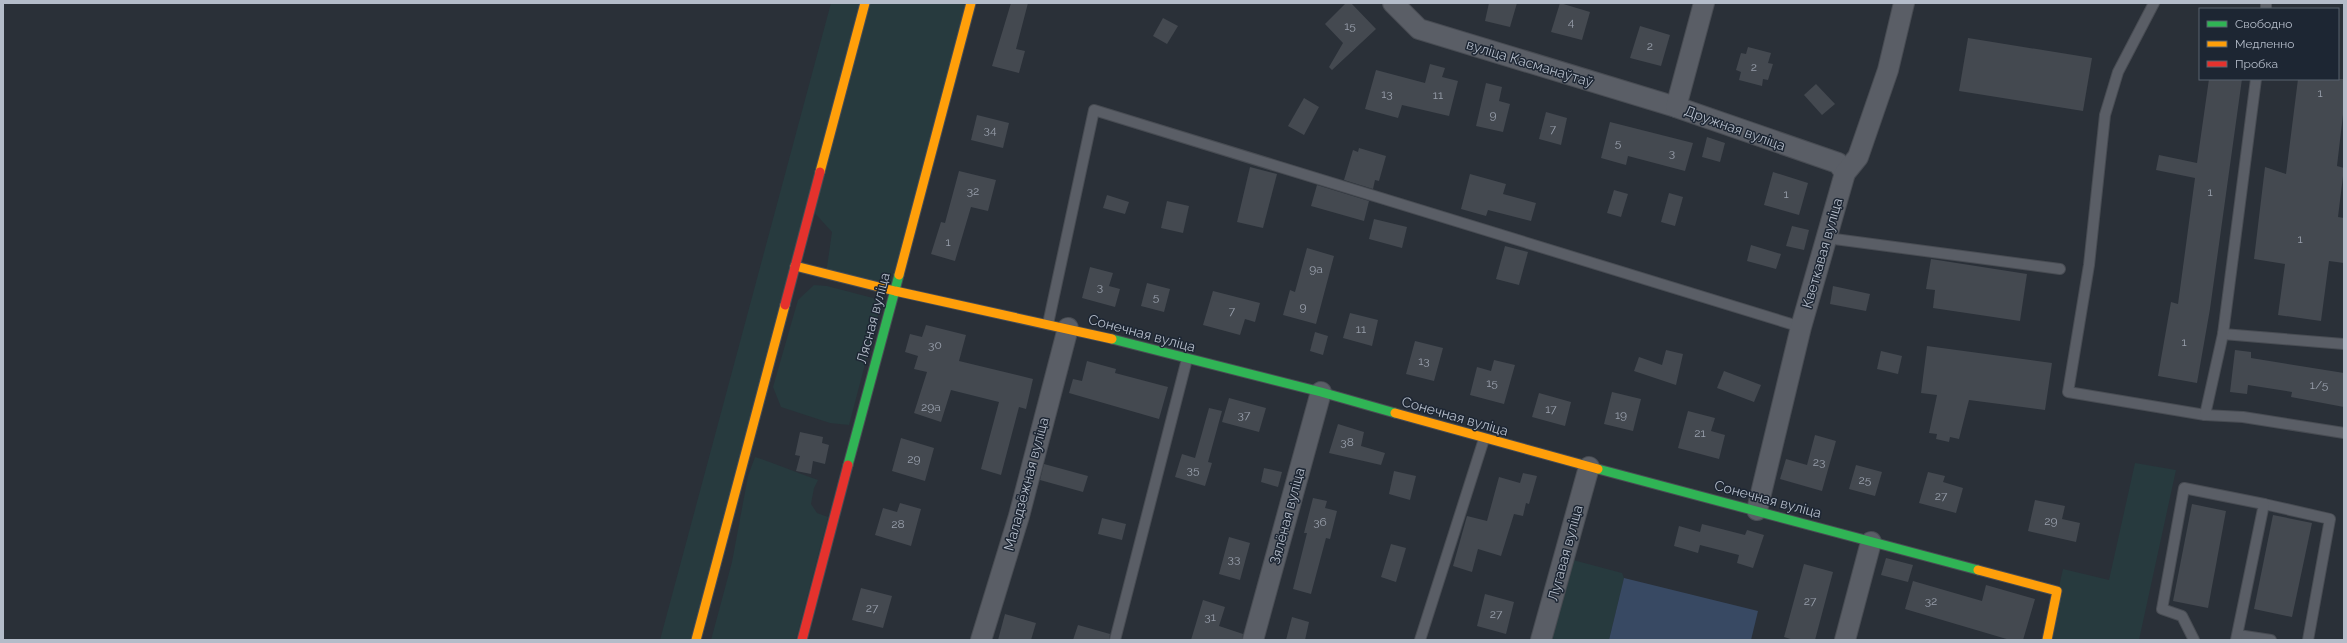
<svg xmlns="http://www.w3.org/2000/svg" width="2347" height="643" viewBox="0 0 2347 643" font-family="Raleway,sans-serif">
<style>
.green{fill:#273a3e}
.water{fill:#384963}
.building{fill:#444950}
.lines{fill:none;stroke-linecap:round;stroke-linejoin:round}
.lane-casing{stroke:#484c53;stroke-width:12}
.street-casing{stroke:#484c53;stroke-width:22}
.fast-casing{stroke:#484c53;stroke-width:11}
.slow-casing{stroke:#484c53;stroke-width:11}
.jam-casing{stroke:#484c53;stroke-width:11}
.lane{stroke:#5a5e66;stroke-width:10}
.street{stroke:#5a5e66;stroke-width:20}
.fast{stroke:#30b455;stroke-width:9}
.slow{stroke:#ff9f0a;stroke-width:9}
.jam{stroke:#e5322d;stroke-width:9}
.labels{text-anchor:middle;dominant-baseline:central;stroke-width:3;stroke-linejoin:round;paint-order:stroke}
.number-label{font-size:12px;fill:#989fab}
.street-label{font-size:14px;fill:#b4bcc9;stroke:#1d2633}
</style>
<rect width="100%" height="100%" fill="#2a3038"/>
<g class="green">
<path d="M831,3h140l-76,288 -69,-17 6,-42 -20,-22 -117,430h-35z"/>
<path d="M814,285l13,1 46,12 7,9 -31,118 -19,-2 -49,-16 -8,-20 25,-87z"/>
<path d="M755,457c22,7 42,16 63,23l-4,8 -3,16 6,9 11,4 -32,123h-85l21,-78 16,-86z"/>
<path d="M2135,463l41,7 -37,170h-92l16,-71 46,11z"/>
<path d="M1573,560l49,13 2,5 -15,62h-58z"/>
</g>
<path class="water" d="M1624,578l134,33 -7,29h-142z"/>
<g class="building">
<path d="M1011,3h17l-12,46 9,2 -6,22 -27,-7z"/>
<path d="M1346,3h5l25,26 -44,41 -3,-3 14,-24 -18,-19z"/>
<path d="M1489,3h28l-7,24 -25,-6z"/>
<path d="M1560,3l30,9 -8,28 -31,-8z"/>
<path d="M1163,18l15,8 -11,18 -14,-8z"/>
<path d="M1640,26l30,9 -9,31 -31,-8z"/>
<path d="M1968,38l124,20 -9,53 -124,-20z"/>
<path d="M1748,47l23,6 -3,10 5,1 -5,16 -5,-1 -1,7 -23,-6 2,-8 -5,-2 5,-17 5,1z"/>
<path d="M1430,64l15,4 -3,9 16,4 -9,35 -47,-11 -4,13 -33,-9 11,-39 49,13z"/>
<path d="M2209,79h33l-32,230 -13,74 -39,-7 13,-74 7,2 17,-126 -39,-8 3,-15 38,8z"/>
<path d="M2298,79h46v27l-7,60 7,2 -6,49 6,1v45l-15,-2 -8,60 -43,-6 7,-51 -31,-5 11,-92 21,7z"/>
<path d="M1486,83l16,4 -3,14 11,3 -7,28 -27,-6z"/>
<path d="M1816,84l19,20 -13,11 -18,-20z"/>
<path d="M1304,98l15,9 -15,28 -16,-9z"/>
<path d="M1546,112l21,6 -6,27 -22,-6z"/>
<path d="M977,115l32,8 -6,25 -32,-8z"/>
<path d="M1610,122l83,21 -8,28 -57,-15 -2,9 -25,-7z"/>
<path d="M1707,137l18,6 -5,19 -18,-5z"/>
<path d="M1359,148l27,8 -7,25 -4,-1 -2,9 -29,-9 9,-30 5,2z"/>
<path d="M1250,167l27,7 -14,54 -26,-6z"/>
<path d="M959,171l37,9 -8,31 -17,-4 -16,54 -24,-7 10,-32 4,1z"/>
<path d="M1773,172l35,11 -9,32 -35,-10z"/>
<path d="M1470,174l36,10 -3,10 33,9 -5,18 -43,-11 -2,6 -25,-7z"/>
<path d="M1317,185l52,16 -5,20 -53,-15z"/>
<path d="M1614,190l14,4 -7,23 -14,-4z"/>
<path d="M1669,193l14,4 -8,29 -14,-4z"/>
<path d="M1107,195l22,7 -4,12 -22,-6z"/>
<path d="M1167,201l22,5 -6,27 -22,-5z"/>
<path d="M1374,219l33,8 -5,21 -33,-9z"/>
<path d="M1792,226l17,4 -5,20 -18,-4z"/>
<path d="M1751,245l30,9 -5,15 -29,-8z"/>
<path d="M1505,246l23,6 -9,33 -23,-6z"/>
<path d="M1307,248l27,8 -18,68 -33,-9 7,-25 5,2z"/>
<path d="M1931,259l96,15 -7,47 -87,-13 2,-18 -9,-1z"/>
<path d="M1090,267l23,6 -4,13 11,3 -5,18 -33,-9z"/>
<path d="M1147,283l23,6 -6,23 -23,-6z"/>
<path d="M1833,286l37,8 -4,17 -36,-7z"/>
<path d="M1213,291l47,12 -5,19 -10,-3 -5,16 -37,-10z"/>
<path d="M1350,313l28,7 -6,26 -29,-8z"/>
<path d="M926,325l40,10 -7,26 74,18 -7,30 -7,-2 -18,68 -20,-6 18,-67 -48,-12 -10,32 -27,-9 13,-41 -13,-3 4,-13 -13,-4 5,-18 12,3z"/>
<path d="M1315,332l13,4 -5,19 -13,-4z"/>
<path d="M1415,341l28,7 -9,33 -28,-7z"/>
<path d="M1927,346l125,17 -7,47 -76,-10 -10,39 -9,-2 -1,5 -13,-3 1,-5 -8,-1 8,-38 -16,-2z"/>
<path d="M1666,350l17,4 -7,31 -42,-14 5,-14 23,8z"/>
<path d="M2235,350l16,2v6l93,15v34l-53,-10 1,-5 -44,-7 -1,9 -17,-2z"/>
<path d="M1881,351l21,5 -4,18 -21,-5z"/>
<path d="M1494,360l21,5 -11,39 -34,-9 7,-28 14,4z"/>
<path d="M1087,361l29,8 -1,4 53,14 -9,32 -90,-26 4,-14 9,2z"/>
<path d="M1724,371l37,14 -7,17 -37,-14z"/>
<path d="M1612,392l29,7 -8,32 -29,-7z"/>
<path d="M1539,393l32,9 -6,24 -33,-9z"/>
<path d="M1229,398l37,10 -7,24 -37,-10z"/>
<path d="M1209,408l13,3 -14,51 4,1 -7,23 -30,-9 7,-23 13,4z"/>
<path d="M1688,411l27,7 -4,13 14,4 -6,24 -41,-11z"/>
<path d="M1338,424l26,8 -3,14 24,7 -4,12 -52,-12z"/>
<path d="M800,432l23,5 -1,6 7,2 -4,19 -12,-3 -2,13 -15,-3 4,-15 -5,-1z"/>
<path d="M1815,435l21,6 -14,50 -42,-12 6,-20 21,6z"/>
<path d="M901,438l33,10 -9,33 -33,-10z"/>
<path d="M1044,464l44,12 -5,16 -43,-12z"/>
<path d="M1856,465l26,7 -7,24 -26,-7z"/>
<path d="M1264,468l18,4 -4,15 -17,-5z"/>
<path d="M1394,471l22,5 -6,24 -21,-6z"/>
<path d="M1928,472l17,4 -2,6 20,6 -7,25 -37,-10z"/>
<path d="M1523,473l14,3 -8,28 -3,-1 -3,13 -9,-2 -13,42 -23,-7 -6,23 -19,-6 14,-50 20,5 12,-44 21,6z"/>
<path d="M1313,498l14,3 -2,7 12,3 -7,28 -4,-1 -15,56 -18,-5 14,-56h-3z"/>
<path d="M2035,500l30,6 -3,13 18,4 -4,19 -48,-11z"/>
<path d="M900,503l21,6 -10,37 -36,-11 8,-27 14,4z"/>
<path d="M2192,504l34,7 -18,97 -35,-7z"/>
<path d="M2273,515l39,8 -20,94 -38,-8z"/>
<path d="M1102,518l24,6 -4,16 -24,-6z"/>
<path d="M1702,524l43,11 2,-5 17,5 -11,33 -16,-5 2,-8 -39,-10 -2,8 -24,-7 5,-20 21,6z"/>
<path d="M1229,537l21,6 -10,37 -21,-6z"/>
<path d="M1391,544l15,4 -10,34 -15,-5z"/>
<path d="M1886,558l27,7 -5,17 -27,-7z"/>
<path d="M1804,564l29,8 -18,68h-21l-10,-3z"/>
<path d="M1913,581l69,20 4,-16 49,14 -12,41h-13l-105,-31z"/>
<path d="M861,588l31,8 -9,32 -31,-8z"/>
<path d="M1485,594l29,8 -8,32 -29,-8z"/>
<path d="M1203,600l22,7 -6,19 24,8 -1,6h-51z"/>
<path d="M1005,614l31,9 -5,17h-33z"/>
<path d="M1292,617l17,5 -4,18h-19z"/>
<path d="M1078,625l32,9 -1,6h-36z"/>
</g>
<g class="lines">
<defs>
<g id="lane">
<path d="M2154,3l-36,69 -13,43 -16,150 -21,127 137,23 38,2 101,16"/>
<path d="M2266,9v-6"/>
<path d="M1827,238l233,31"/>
<path d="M1048,324l46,-214 707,217"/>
<path d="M2223,334l121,10"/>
<path d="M2205,415l18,-81 33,-255"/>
<path d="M2264,504l66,15 -22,121"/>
<path d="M2238,635l33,5"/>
<path d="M1115,640l72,-281"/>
<path d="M1420,640l64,-201"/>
<path d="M2194,640l-12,-24 -20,-7 22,-121 80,16 -28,136"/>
</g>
<g id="street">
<path d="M1393,3l26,26 257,78 162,56 7,10"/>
<path d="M1676,107l28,-104"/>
<path d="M1757,510l44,-183 44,-154 13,-16 30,-87 16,-67"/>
<path d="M981,640l38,-124 49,-188"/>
<path d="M1253,640l68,-248"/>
<path d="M1541,640l48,-173"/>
<path d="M1845,640l26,-98"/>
</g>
<g id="fast">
<path d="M1112,339l209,53 74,21"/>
<path d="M848,465l51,-190"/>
<path d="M1598,469l380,101"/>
</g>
<g id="slow">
<path d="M820,172l45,-169"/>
<path d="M795,266l100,25 217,48"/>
<path d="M899,275l72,-272"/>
<path d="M1395,413l203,56"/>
<path d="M1978,570l79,21 -10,49"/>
<path d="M696,640l89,-335"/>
</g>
<g id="jam">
<path d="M785,305l35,-133"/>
<path d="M802,640l46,-175"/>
</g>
</defs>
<use href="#lane" class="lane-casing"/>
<use href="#street" class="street-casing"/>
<use href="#fast" class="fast-casing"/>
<use href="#slow" class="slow-casing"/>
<use href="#jam" class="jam-casing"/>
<use href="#lane" class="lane"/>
<use href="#street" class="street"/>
<use href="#fast" class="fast"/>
<use href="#slow" class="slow"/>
<use href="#jam" class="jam"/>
</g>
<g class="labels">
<g class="number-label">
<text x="1571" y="22">4</text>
<text x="1350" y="26">15</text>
<text x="1650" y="46">2</text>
<text x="1754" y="67">2</text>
<text x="2320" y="93">1</text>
<text x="1387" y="94">13</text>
<text x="1438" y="95">11</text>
<text x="1493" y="115">9</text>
<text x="1553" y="129">7</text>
<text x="990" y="130">34</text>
<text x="1618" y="143">5</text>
<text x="1672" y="153">3</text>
<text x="973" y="191">32</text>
<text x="2210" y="192">1</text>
<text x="1786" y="194">1</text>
<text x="2300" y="239">1</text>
<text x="948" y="242">1</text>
<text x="1316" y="269">9а</text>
<text x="1100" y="287">3</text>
<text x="1156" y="297">5</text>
<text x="1303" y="307">9</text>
<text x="1232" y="311">7</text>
<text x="1361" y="329">11</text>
<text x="2184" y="342">1</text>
<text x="935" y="345">30</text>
<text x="1424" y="361">13</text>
<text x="1492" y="383">15</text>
<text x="2319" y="385">1/5</text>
<text x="931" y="407">29а</text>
<text x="1551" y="409">17</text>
<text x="1244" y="415">37</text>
<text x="1621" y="415">19</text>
<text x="1700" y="433">21</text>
<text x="1347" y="442">38</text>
<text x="914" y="459">29</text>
<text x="1819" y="462">23</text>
<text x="1193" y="470">35</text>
<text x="1865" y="480">25</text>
<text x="1941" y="496">27</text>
<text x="2051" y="521">29</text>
<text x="1320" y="522">36</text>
<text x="898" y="524">28</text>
<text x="1234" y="559">33</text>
<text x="1810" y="601">27</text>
<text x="1931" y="601">32</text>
<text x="872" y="608">27</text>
<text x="1496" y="614">27</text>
<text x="1210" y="617">31</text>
</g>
<g class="street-label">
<text transform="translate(1530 63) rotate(17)">вуліца Касманаўтаў</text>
<text transform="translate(1735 128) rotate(20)">Дружная вуліца</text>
<text transform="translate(1822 253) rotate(-74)">Кветкавая вуліца</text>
<text transform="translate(873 318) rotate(-75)">Лясная вуліца</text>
<text transform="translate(1142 333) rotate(15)">Сонечная вуліца</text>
<text transform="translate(1455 416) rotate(16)">Сонечная вуліца</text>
<text transform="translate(1026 484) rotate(-75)">Маладзёжная вуліца</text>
<text transform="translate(1768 499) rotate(15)">Сонечная вуліца</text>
<text transform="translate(1287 516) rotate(-75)">Зялёная вуліца</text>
<text transform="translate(1565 553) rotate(-75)">Лугавая вуліца</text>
</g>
</g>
<rect width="2347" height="643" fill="none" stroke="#b4bcc9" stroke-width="8"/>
<rect x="2199" y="8" width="140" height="72" fill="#1d2633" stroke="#59626f"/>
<rect x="2207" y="21" width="20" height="6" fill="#30b455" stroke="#59626f"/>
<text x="2235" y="28" font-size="12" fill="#b4bcc9">Свободно</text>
<rect x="2207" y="41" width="20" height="6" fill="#ff9f0a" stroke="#59626f"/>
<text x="2235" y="48" font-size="12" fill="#b4bcc9">Медленно</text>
<rect x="2207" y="61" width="20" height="6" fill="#e5322d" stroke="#59626f"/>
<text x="2235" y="68" font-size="12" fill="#b4bcc9">Пробка</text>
</svg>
